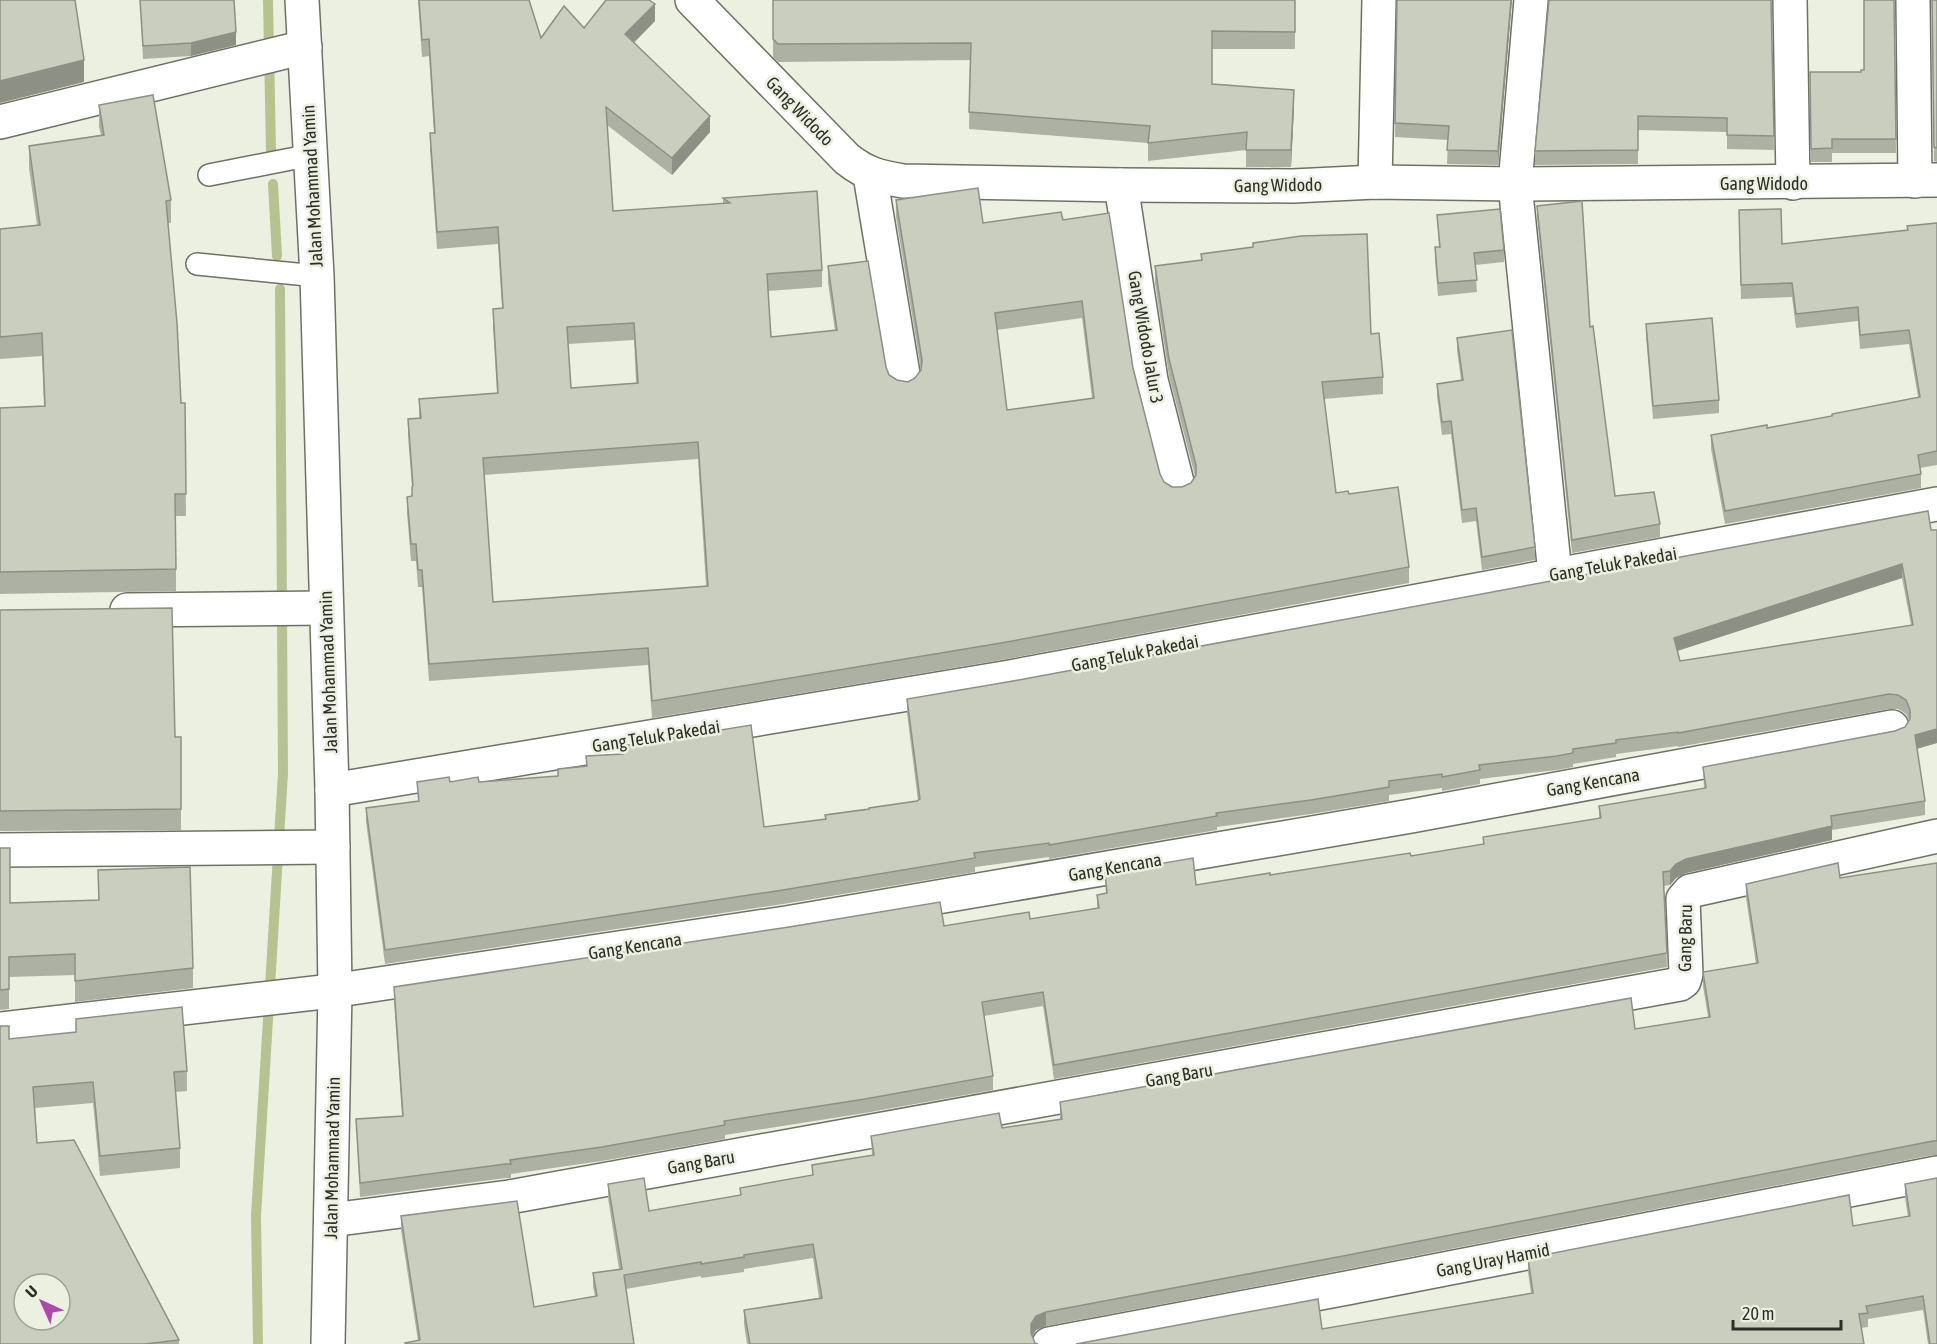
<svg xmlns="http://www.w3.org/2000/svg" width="1937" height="1344" viewBox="0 0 1937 1344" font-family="'Asap Condensed',sans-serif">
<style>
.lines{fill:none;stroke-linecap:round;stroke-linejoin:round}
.stream{stroke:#b6c290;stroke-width:10}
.service-casing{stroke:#6e7264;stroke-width:24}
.minor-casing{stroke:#6e7264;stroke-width:36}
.tertiary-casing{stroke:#6e7264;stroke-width:36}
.service{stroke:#fff;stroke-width:21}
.minor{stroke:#fff;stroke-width:33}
.tertiary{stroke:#fff;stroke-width:33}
.wall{fill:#adb1a3;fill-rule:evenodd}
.shaded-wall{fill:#8d9085}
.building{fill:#c9cebe;stroke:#8d9085;stroke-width:1.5;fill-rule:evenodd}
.labels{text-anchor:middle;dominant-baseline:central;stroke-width:5;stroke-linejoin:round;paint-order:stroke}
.street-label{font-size:18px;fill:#2d2e28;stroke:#ecf0e0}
</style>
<rect width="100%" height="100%" fill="#ecf0e0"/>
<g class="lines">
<g class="stream">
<path d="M268,0l3,151"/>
<path d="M273,184l4,72"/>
<path d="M258,1344l-2,-128 27,-443 -3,-484"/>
</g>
<defs>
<g id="service">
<path d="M209,175l102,-20"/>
<path d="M197,264l120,12"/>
</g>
<g id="minor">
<path d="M692,0l155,159c19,15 32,18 56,22l218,4 172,1 82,-4 140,2 422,-4"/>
<path d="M1531,0l-16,184 40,390"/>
<path d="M1790,0l3,183"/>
<path d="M1913,0l2,181"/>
<path d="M0,122l305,-75"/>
<path d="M870,175l34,205"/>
<path d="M1375,182l4,-182"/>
<path d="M1121,185l30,195 27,106"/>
<path d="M127,610l199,-2"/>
<path d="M332,790l678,-113 927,-173"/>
<path d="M0,850l333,-3"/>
<path d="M0,1029l332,-38 454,-68 625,-107 481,-89"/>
<path d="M331,1220l178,-23 1171,-213 4,-3 2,-7 -3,-75 7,-8 247,-55"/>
<path d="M1049,1344l298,-56 590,-115"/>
</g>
<path id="tertiary" d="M302,0l15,276 15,514 3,201 -7,353"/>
</defs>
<use href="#service" class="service-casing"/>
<use href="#minor" class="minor-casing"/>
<use href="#tertiary" class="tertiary-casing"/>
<use href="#service" class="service"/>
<use href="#minor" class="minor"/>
<use href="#tertiary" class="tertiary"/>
</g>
<g class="wall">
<path d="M140,0l96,45 -45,11 -48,3z"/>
<path d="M418,0h111l12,38 43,-10 71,-7 -21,22 76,89 -38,43 -65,-50 6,86 110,-8v-5l99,72v17l-54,4 3,46 64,-6 -7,-48v-17l58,101 3,8 8,5 11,2 7,-4 6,-8 -25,-153v-17l87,23 80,-3 70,148 27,106 4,8 8,5h10l9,-4 4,-7 -26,-100 -14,-93v-17l46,-6v-6l52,-7v-4l118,91 12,43v17l-59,5 12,94 13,1 60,73v16l-402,76 -355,59 -4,-53 -219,16 -7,-94h-4l-2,-26h-5l-4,-48v-16l5,-1v-9l-4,-51v-17l11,-1v-19l78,-5 -4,-68v-17l9,-1 -4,-64 -61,5 -7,-99v-17h4l-5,-77 -7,1zM1082,318l10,80 -85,12 -10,-80zM634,340l2,43 -65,5 -3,-44zM698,459l8,127 -213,16 -9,-127z"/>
<path d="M773,0h522v49h-83v35l82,23 -3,60h-45v-17l-98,11v-18l-179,-14 1,-69 -192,2 -5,-5z"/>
<path d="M1397,0h115l-14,165 -51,-1 1,-24 -53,-3z"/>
<path d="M1771,0l3,150 -47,-1v-17l-89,-2v34l-103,1v-14z"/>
<path d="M1894,0l2,153h-64v9h-21l-1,-90h51l3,-2z"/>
<path d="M1932,0h5v162l-3,-1z"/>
<path d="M99,105l72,95v23h-3l13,180h4l1,113h-10v75l-176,3v-186l44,-2 -2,-50 -42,3v-130l37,-4 -8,-57v-22l72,-11 -2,-8z"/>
<path d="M1537,206l53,121 25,169 45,28v13l-88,16 -35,-335z"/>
<path d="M1739,210l43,34 125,-14 30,-7v242l-17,3 1,6v14l-196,36 -14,-75v-14l56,-7 65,-12 86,-19 -9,-53 -49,5 -2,-28 -62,7 -4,-31 -51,2z"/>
<path d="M1437,215l67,35v12l-29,3 2,27 -39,4 -3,-36v-13h4z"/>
<path d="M1646,324l73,76v13l-66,6 -7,-82z"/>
<path d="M1457,338l78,209v13l-53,10 -6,-49 -14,2 -11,-89 -9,1 -5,-39v-12l24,-4 -4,-30z"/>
<path d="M1937,530v213l-20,6 8,52v14l-93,15v10l-146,33 -10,5 -6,7 -6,1 3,81 -613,112 -11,-73 -59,10 9,60v14l-128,23 -140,22v4l-123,22 -91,13v4h-5l-146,19 -4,-78 46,-3 -8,-115v-14l550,-61 86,-7 67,-11v-13l9,-2 -1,-20 91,12 215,-29 72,-12v-7l116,-19v-12l105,-17 -1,-22 192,-36 10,-4 4,-7 -3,-6 -8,-5h-9l-211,38v-1l-62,8v3l-43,7v3l-16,3 -77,9v5l-38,7v-3l-53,7v6l-78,13 -94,13v3l-168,29v-2l-74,10v5l-192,32 -398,60 -19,-142v-14l52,-7 -1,-19h62l79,-6 28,-9v-11l37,-2v-8l141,81 61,-8 44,-10 49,-8 -11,-88v-14zM1902,578l9,47 -231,36 -3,-10z"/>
<path d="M0,610l175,127h6v93l-181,1z"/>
<path d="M0,848l10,55 88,-3v-30l95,98v20l-118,14v-27l-66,2v32l-9,1z"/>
<path d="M1937,863v292h-4l-590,115 -297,56 -10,4 -4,7 3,6 3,1h-291l-3,-20v-14l75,-12 -6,-40 -69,11v3l-43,6v-2l-75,13 -208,52 -17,-111v-14l133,91 61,-11 -2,-9v-14l26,-4 -11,-71v-14l41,27 91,-16v-7l72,-12v-11l60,-10 -1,-19 131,-8 58,-9v-17l575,-73 73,-12 -5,-31v-14l53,-8 -10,-66v-14l94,-6z"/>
<path d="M9,1039l178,32v20l-11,1 4,56v20l-80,8 -7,-73 -58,5 2,35 142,197v4h-179z"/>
<path d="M1905,1184l32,160h-9l-5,-34 -55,9v8l-7,1 -539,1 209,-36 -3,-21v-14l325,-32 55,-9 -3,-19z"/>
</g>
<g class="shaded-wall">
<path d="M1511,0h1l-14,165v-14z"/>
<path d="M655,4v17l-30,30v-17z"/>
<path d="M236,32v13l-45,11v-13z"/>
<path d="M84,60v22l-84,21v-22z"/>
<path d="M1294,90v17l-3,60v-17z"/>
<path d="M710,116v16l-38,43v-17z"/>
<path d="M1902,564v14l-228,74v-14z"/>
<path d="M1937,729v14l-22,6v-14z"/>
<path d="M1832,826v14l-146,33 -10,5 -6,7v-14l6,-7 10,-5z"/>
<path d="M1046,1312v14l-10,4 -5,8v6v-20l5,-8z"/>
</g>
<g class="building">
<path d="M0,0h75l9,60 -84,21z"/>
<path d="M140,0h94l2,32 -45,11 -48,3z"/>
<path d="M419,0h110l12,38 23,-32 20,22 22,-28h43l6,4 -30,30 85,82 -38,42 -66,-51 7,104 117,-8 -7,-5 94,-7 5,79 -55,4 4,63 66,-7 -9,-64 40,-5 18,106 3,8 8,5 11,2 7,-4 6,-8 1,-10 -26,-160 82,-12 5,35 78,-11 2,8 46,-7 24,155 27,106 4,8 8,5h10l9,-4 5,-8v-10l-27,-106 -14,-93 47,-6 -1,-6 52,-7v-4l48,-7 66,-2 4,100 8,-1 4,44 -61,5 14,111 12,-2 1,3 49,-7 11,80 -402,75 -355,59 -4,-53 -219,16 -7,-94h-4l-2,-26h-5l-4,-47 5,-1v-9l1,-1 -5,-67 13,-1 -2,-19 79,-6 -5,-84 10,-1 -5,-81 -61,5 -7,-99h5l-6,-94 -7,1zM1082,301l12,97 -87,12 -12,-97zM634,323l4,60 -67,5 -4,-61zM698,442l10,144 -215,16 -10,-144z"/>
<path d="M773,0h522v32l-83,-1v53l82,6 -3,60h-45l1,-18 -99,11 2,-17 -181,-14 2,-69 -193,1 -5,-5z"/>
<path d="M1397,0h114l-13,151 -51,-1 2,-24 -54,-3z"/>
<path d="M1549,0h222l3,136 -47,-1v-17l-89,-2v34l-103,1z"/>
<path d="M1864,0h30l2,139h-64v9l-21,1 -1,-77h51v-2h3z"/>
<path d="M1932,0h5v148l-3,-1z"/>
<path d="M153,95l18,105 -5,1 11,122 4,80h4l1,91h-11l1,75 -176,3v-164l45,-2 -3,-73 -42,4v-108l40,-4 -11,-79 75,-11 -5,-30z"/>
<path d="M1582,201l8,126 3,-1 22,170 39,-4 6,32 -88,16 -35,-334z"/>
<path d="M1500,209l4,41 -30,3 3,27 -39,3 -3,-36h5l-3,-32z"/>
<path d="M1781,209l1,35 126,-14 -1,-4 30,-3v228l-19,4 3,19 -196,37 -14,-76 56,-10v3l65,-12v-2l88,-17 -11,-67 -49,5 -2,-28 -62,7 -4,-31 -51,2 -2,-75z"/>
<path d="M1712,318l7,82 -66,6 -7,-82z"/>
<path d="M1512,330l23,217 -53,10 -6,-49 -14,2 -11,-89 -9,1 -5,-38 26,-4 -6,-42z"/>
<path d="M1928,511l3,19h6v199l-22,6 10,66 -94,15 1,10 -146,33 -10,5 -6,7 -7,1 4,81 -613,112 -11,-73 -61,10 11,74 -128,23 -141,22 1,4 -123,22 -92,13 1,4h-5l-146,19 -4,-64 47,-3 -9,-129 395,-60 151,-25 4,24 85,-14 1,7 69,-11 -2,-13 10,-2 -2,-20 88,-15 3,27 74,-12v2l140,-22 1,3 73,-12 -1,-7 118,-19 -2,-12 107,-18 -3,-21 192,-36 10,-4 5,-8v-9l-4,-10 -8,-5 -9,-1 -211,39v-1l-62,8v3l-43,6v4l-16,3 -78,9 1,5 -38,7v-3l-53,7v6l-78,13 -95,13 1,3 -168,29v-2l-75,10 1,5 -192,32 -398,60 -19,-142 53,-7 -2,-19 32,-5 1,5 28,-5 1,5 79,-6v-7l29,-3 -1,-10 37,-2v-8l128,-21 13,102 62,-8 -1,-4 44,-6v-1l48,-7 3,-2 -13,-100 106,-18zM1902,564l11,61 -233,36 -6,-23z"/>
<path d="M172,608l3,129h6v72l-181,2v-201z"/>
<path d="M0,848h10v55l89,-3 -1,-30 92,-3 3,101 -118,13v-27l-66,3v32l-9,1z"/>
<path d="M1838,863l2,15 97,-15v278h-4l-590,115 -297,56 -10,4 -5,8v9l4,10 3,1h-288l-6,-34 78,-12 -9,-54 -69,11v2l-43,7v-2l-77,13 10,69h-228l-1,-1 15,-3 -19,-124 116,-15 17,106 63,-11 -4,-23 29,-4 -14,-85 36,-6 5,33 92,-16 -1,-7 73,-13 -1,-10 62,-10 -3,-19 128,-23 3,15 60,-9 -2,-17 571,-104 4,31 75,-12 -7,-45 55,-9 -12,-79z"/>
<path d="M182,1007l5,64 -13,1 6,76 -80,8 -7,-74 -60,5 4,56 37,-3 105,200 -34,4h-145v-318h9v13l67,-7v-13zM24,1284h36v36h-36z"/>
<path d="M1937,1178v166h-7l-7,-48 -57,10 2,7 -9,1 5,30h-788l242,-45 4,30 211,-36 -5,-35 321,-63 4,31 57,-10 -5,-32z"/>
</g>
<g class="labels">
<g class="street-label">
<text transform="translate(800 111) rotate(46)">Gang Widodo</text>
<text x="1764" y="183">Gang Widodo</text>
<text transform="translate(1278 185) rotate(-1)">Gang Widodo</text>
<text transform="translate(312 186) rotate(-93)">Jalan Mohammad Yamin</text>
<text transform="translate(1146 337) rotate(80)">Gang Widodo Jalur 3</text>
<text transform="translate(1613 564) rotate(-10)">Gang Teluk Pakedai</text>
<text transform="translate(1135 653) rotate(-11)">Gang Teluk Pakedai</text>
<text transform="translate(328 672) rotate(-92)">Jalan Mohammad Yamin</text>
<text transform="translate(656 736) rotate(-9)">Gang Teluk Pakedai</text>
<text transform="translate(1593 782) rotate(-10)">Gang Kencana</text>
<text transform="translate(1115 867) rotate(-10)">Gang Kencana</text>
<text transform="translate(1685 938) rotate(-89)">Gang Baru</text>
<text transform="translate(635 946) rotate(-9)">Gang Kencana</text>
<text transform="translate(1179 1075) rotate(-10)">Gang Baru</text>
<text transform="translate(332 1158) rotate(-89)">Jalan Mohammad Yamin</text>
<text transform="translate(701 1162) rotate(-10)">Gang Baru</text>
<text transform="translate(1493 1260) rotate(-11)">Gang Uray Hamid</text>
</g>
</g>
<g transform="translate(42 1302) rotate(315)"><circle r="28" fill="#ecf0e0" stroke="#a0a296" stroke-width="1.5"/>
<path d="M0-4.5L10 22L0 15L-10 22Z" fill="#ae48ab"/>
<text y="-9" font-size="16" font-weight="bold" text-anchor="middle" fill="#2d2e28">U</text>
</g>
<path d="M1733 1320v9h108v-9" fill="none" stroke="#2d2e28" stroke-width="3"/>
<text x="1742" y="1320" font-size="18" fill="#2d2e28" stroke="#ecf0e0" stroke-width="4.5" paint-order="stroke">20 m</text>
</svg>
